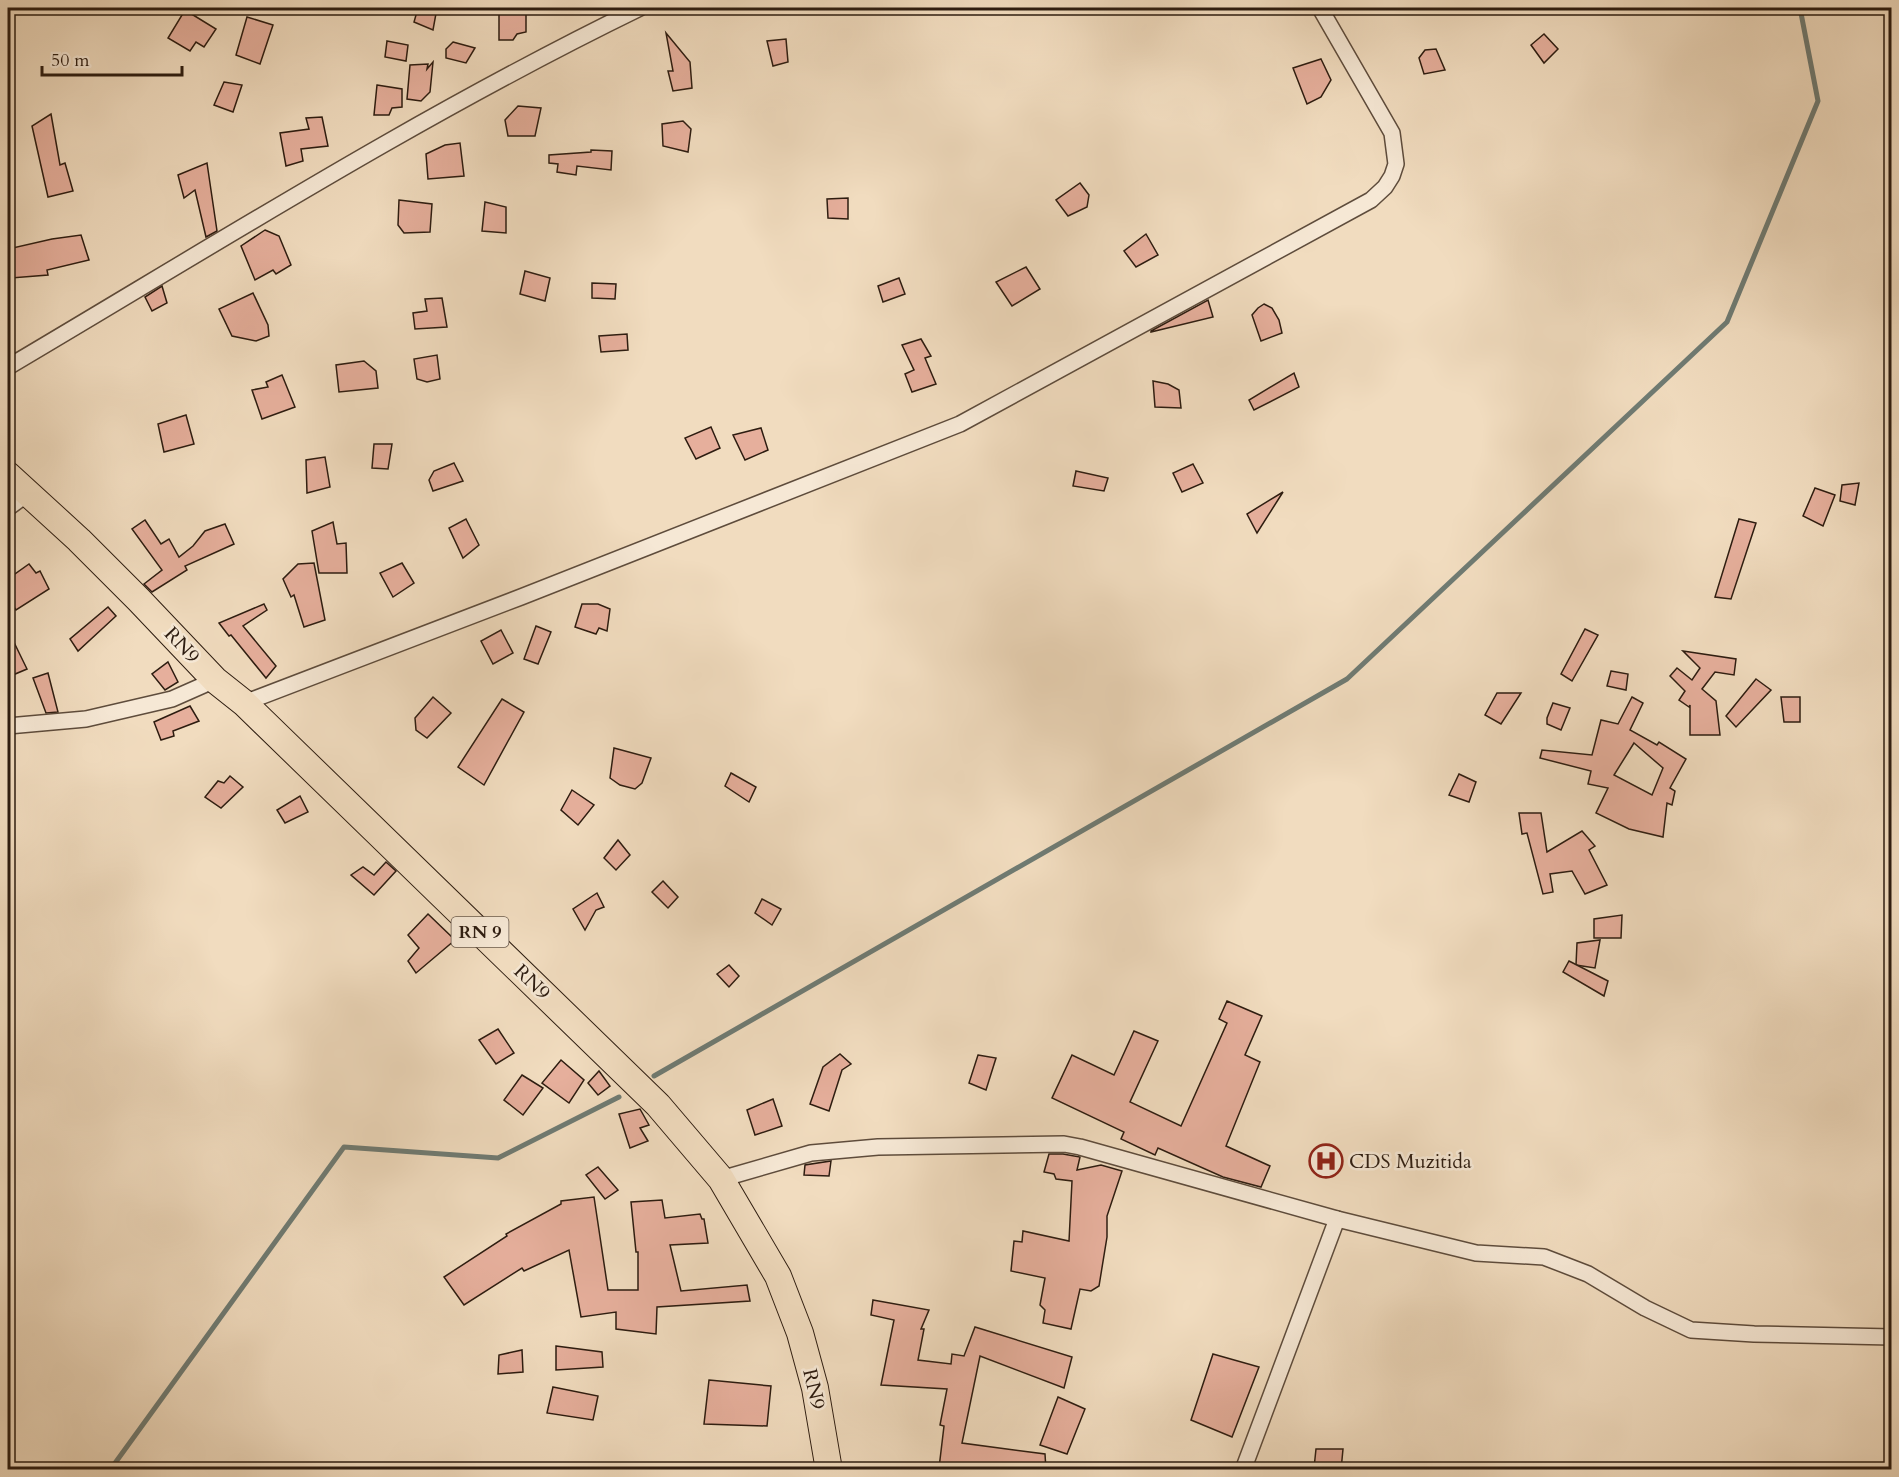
<svg xmlns="http://www.w3.org/2000/svg" width="1899" height="1477" viewBox="0 0 1899 1477" font-family="Cardo,serif">
<style>
.lines{fill:none;stroke-linecap:round;stroke-linejoin:round}
.stream{stroke:#6f7b73;stroke-width:5}
.building{fill:#e6af9c;stroke:#2d1c10;stroke-width:1.5;fill-rule:evenodd}
.street-casing{stroke:#5e4c3c;stroke-width:18}
.primary-casing{stroke:#2d1c10;stroke-width:28}
.street{stroke:#f6e8d5;stroke-width:15}
.primary{stroke:#f1dcbf;stroke-width:26}
.labels{text-anchor:middle;dominant-baseline:central;stroke-width:5;stroke-linejoin:round;paint-order:stroke}
.shield{fill:#f6e8d5;stroke:#69594b;stroke-width:1.5}
.shield-label{font-size:18px;font-weight:bold;fill:#2d1c10}
.street-label{font-size:20px;fill:#2d1c10;stroke:#f6e8d5}
.poi-label{font-size:20px;fill:#2d1c10;stroke:#f6e8d5;text-anchor:start}
</style>
<rect width="100%" height="100%" fill="#f1dcbf"/>
<filter id="stains"><feTurbulence type="fractalNoise" baseFrequency=".00333" numOctaves="4"/><feColorMatrix values="0 0 0 0 .2 0 0 0 0 .09 0 0 0 0 .02 0 0 0 .5 -.17"/></filter>
<radialGradient id="worn" r=".72"><stop offset=".6" stop-color="#630" stop-opacity="0"/><stop offset="1" stop-color="#630" stop-opacity=".3"/></radialGradient>
<g class="lines">
<g class="stream">
<path d="M654,1076l693,-397 380,-357 91,-221 -18,-93"/>
<path d="M110,1470l234,-323 154,11 121,-61"/>
</g>
</g>
<g class="building">
<path d="M418,8h19l-4,22 -19,-8z"/>
<path d="M499,8h22l5,3v21l-9,2 -4,6h-14z"/>
<path d="M185,10l31,19 -12,18 -8,-5 -6,9 -22,-13z"/>
<path d="M247,17l26,8 -13,39 -24,-9z"/>
<path d="M666,33l24,29 2,26 -19,3 -5,-20h5z"/>
<path d="M1544,34l14,15 -14,14 -13,-18z"/>
<path d="M786,39l2,23 -15,4 -6,-25z"/>
<path d="M387,41l21,4 -2,16 -21,-4z"/>
<path d="M453,42l22,6 -9,15 -20,-5v-9z"/>
<path d="M1436,49l9,21 -21,4 -5,-16 6,-8z"/>
<path d="M1321,59l10,21 -10,17 -14,7 -14,-36z"/>
<path d="M433,62l-3,30 -9,9 -14,-2 3,-34 18,-1 -1,5z"/>
<path d="M224,82l18,3 -9,27 -19,-7z"/>
<path d="M377,85l25,4v18l-10,1 -3,7h-15z"/>
<path d="M518,106l23,2 -6,28h-27l-3,-16z"/>
<path d="M51,114l9,51 5,-2 8,28 -25,6 -16,-71z"/>
<path d="M322,117l6,29 -27,3 2,12 -17,5 -6,-33 29,-4 -3,-11z"/>
<path d="M683,121l8,8 -3,23 -25,-6 -1,-22z"/>
<path d="M460,143l4,33 -36,3 -2,-25 19,-9z"/>
<path d="M591,150l21,1 -1,19 -34,-4 -1,9 -19,-3 1,-8 -9,-1v-8l42,-3z"/>
<path d="M207,163l10,68 -11,6 -11,-47 -11,8 -6,-23z"/>
<path d="M1080,183l9,12 -2,12 -19,9 -12,-16z"/>
<path d="M848,198v21l-20,-1 -1,-19z"/>
<path d="M399,200l33,4 -2,28 -26,1 -6,-8z"/>
<path d="M485,202l21,5v26l-24,-2z"/>
<path d="M265,230l14,6 12,29 -15,9 -3,-4 -18,10 -14,-34z"/>
<path d="M1146,234l12,21 -22,12 -12,-16z"/>
<path d="M81,235l8,25 -42,10 1,5 -37,3 -3,-29 44,-10z"/>
<path d="M1026,267l14,22 -28,17 -16,-24z"/>
<path d="M525,271l25,7 -5,23 -25,-7z"/>
<path d="M899,278l6,16 -22,8 -5,-16z"/>
<path d="M592,283l24,1 -1,15 -23,-1z"/>
<path d="M162,286l5,17 -15,8 -7,-14z"/>
<path d="M253,293l15,32 1,11 -13,5 -24,-5 -13,-27z"/>
<path d="M442,298l5,29 -32,2 -2,-16 14,-2 -2,-12z"/>
<path d="M1208,300l5,17 -62,15v-1z"/>
<path d="M1264,304l8,4 7,12 3,13 -21,8 -9,-26 6,-7z"/>
<path d="M627,334l1,16 -27,2 -2,-16z"/>
<path d="M921,339l10,17 -6,2 11,26 -24,8 -7,-18 9,-4 -12,-25z"/>
<path d="M437,355l3,24 -13,3 -10,-3 -3,-20z"/>
<path d="M364,361l12,10 2,17 -39,4 -3,-27z"/>
<path d="M1294,373l5,14 -45,23 -5,-10z"/>
<path d="M282,375l13,32 -33,12 -10,-29 16,-3 -2,-5z"/>
<path d="M1153,381l15,3 11,6 2,18 -26,-1z"/>
<path d="M186,415l8,29 -30,8 -6,-28z"/>
<path d="M711,427l9,21 -24,11 -11,-21z"/>
<path d="M761,428l7,22 -23,10 -12,-25z"/>
<path d="M374,444h18l-4,25 -16,-1z"/>
<path d="M325,457l5,30 -23,6 -1,-33z"/>
<path d="M454,463l9,18 -30,10 -4,-11 5,-9z"/>
<path d="M1193,464l10,19 -21,9 -9,-19z"/>
<path d="M1076,471l32,7 -4,13 -31,-5z"/>
<path d="M1859,483l-4,22 -15,-4 2,-16z"/>
<path d="M1815,488l20,7 -12,31 -20,-10z"/>
<path d="M1283,492l-26,41 -10,-19z"/>
<path d="M466,519l13,26 -16,13 -14,-30z"/>
<path d="M1739,519l17,4 -25,76 -16,-2z"/>
<path d="M145,520l16,24 8,-5 10,18 14,-11 12,-15 20,-7 9,20 -49,22 2,4 -35,22 -8,-8 18,-14 -30,-41z"/>
<path d="M333,522l4,22 9,-1 1,30h-28l-7,-42z"/>
<path d="M314,563l11,57 -21,7 -10,-32 -3,2 -8,-18 15,-15z"/>
<path d="M402,563l12,20 -21,14 -13,-24z"/>
<path d="M29,564l7,9 4,-2 9,18 -33,21 -8,-12v-19z"/>
<path d="M264,604l3,6 -24,16 33,40 -10,12 -35,-43 -2,1 -10,-13z"/>
<path d="M582,604h16l12,5 -3,22 -8,-3 -3,6 -21,-7z"/>
<path d="M108,607l8,9 -38,35 -8,-12z"/>
<path d="M536,626l15,6 -13,32 -14,-5z"/>
<path d="M1585,629l13,6 -26,46 -11,-7z"/>
<path d="M8,630l19,39 -19,8z"/>
<path d="M501,630l12,23 -20,11 -12,-23z"/>
<path d="M1683,651l53,8 -2,16 -19,-3 -13,17 14,12 4,34h-30v-30l-1,2 -10,-7 6,-9 -15,-15 7,-8 15,12 8,-12z"/>
<path d="M168,662l10,20 -13,8 -13,-16z"/>
<path d="M1611,671l17,3 -2,16 -19,-4z"/>
<path d="M48,673l10,39 -12,1 -13,-35z"/>
<path d="M1756,679l15,11 -35,37 -10,-11z"/>
<path d="M1497,693h24l-20,31 -16,-9z"/>
<path d="M433,697l18,16 -24,25 -11,-8 -1,-12z"/>
<path d="M1632,697l11,6 -13,27 27,15 2,-3 27,17 -16,29 5,3 -3,14 -5,-2 -4,34 -34,-8 -33,-16 12,-25 -20,-4 3,-13 -51,-13 2,-8 50,5 9,-35 17,4zM1634,743l29,25 -11,27 -38,-20z"/>
<path d="M1781,697h19v25h-16z"/>
<path d="M502,699l22,13 -40,73 -26,-18z"/>
<path d="M1553,703l17,5 -9,22 -14,-6v-6z"/>
<path d="M190,706l9,15 -26,10 1,5 -13,4 -7,-18z"/>
<path d="M614,748l37,10 -9,25 -7,6 -15,-4 -10,-7z"/>
<path d="M731,773l25,14 -7,15 -24,-16z"/>
<path d="M1459,774l17,8 -7,20 -20,-7z"/>
<path d="M230,776l13,11 -22,21 -16,-11 13,-16 6,2z"/>
<path d="M572,790l22,15 -16,20 -17,-15z"/>
<path d="M300,796l8,16 -23,11 -8,-13z"/>
<path d="M1519,813h22l6,39 35,-21 13,15 -6,4 18,35 -22,9 -13,-23 -22,3 3,18 -10,2 -16,-61 -5,1z"/>
<path d="M618,840l12,15 -14,15 -12,-12z"/>
<path d="M386,862l10,9 -22,24 -23,-20 12,-8 11,8z"/>
<path d="M663,881l15,16 -10,11 -16,-16z"/>
<path d="M597,893l7,14 -8,3 -11,20 -12,-21z"/>
<path d="M762,899l19,10 -9,16 -17,-12z"/>
<path d="M428,914l27,26 -39,33 -8,-12 11,-13 -11,-13z"/>
<path d="M1622,915l-1,23h-27v-19z"/>
<path d="M1600,940l-5,28 -19,-3 1,-22z"/>
<path d="M1569,961l39,20 -4,15 -41,-24z"/>
<path d="M729,965l10,11 -10,11 -12,-13z"/>
<path d="M1227,1001l35,15 -17,39 15,7 -34,84 44,20 -9,21 -38,-10 -65,-29 -3,7 -34,-16 3,-7 -72,-34 20,-43 42,20 20,-44 24,10 -28,61 51,24 46,-103 -8,-4z"/>
<path d="M498,1029l16,24 -18,11 -17,-24z"/>
<path d="M840,1054l11,10 -9,6 -13,41 -19,-7 13,-37z"/>
<path d="M978,1055l18,3 -10,32 -17,-7z"/>
<path d="M561,1060l23,20 -15,23 -27,-20z"/>
<path d="M599,1071l11,15 -12,9 -10,-12z"/>
<path d="M522,1075l21,13 -20,27 -19,-15z"/>
<path d="M773,1099l9,27 -27,9 -8,-25z"/>
<path d="M640,1109l9,16 -9,3 8,13 -18,7 -11,-34z"/>
<path d="M1049,1154h14l17,3 -3,13 24,-5 21,6 -15,45v21l-8,49 -8,5 -11,-2 -9,40 -28,-6 2,-13 -5,-5 5,-27 -34,-7 3,-30 8,1 1,-11 46,10 3,-60 -16,-2 -2,-5 -10,-2z"/>
<path d="M831,1161l-2,15 -25,-1 1,-10z"/>
<path d="M598,1167l20,23 -13,9 -19,-24z"/>
<path d="M594,1197l14,93h30v-38h-2l-5,-50 31,-2 3,18 35,-4 2,5h2l4,24 -38,2 11,46 66,-6 3,16 -93,6 -1,27 -40,-5v-17l-35,5 -12,-67 -45,21 -2,-3 -58,37 -20,-28 63,-41 -1,-2 55,-30v-3z"/>
<path d="M873,1300l56,10 -8,19h3l-6,31 33,4 1,-10 12,2 11,-29 97,30 -8,31 -84,-32 -18,87 83,11 1,16 -107,-2 5,-42 -4,-1 7,-36 -66,-4 13,-65 -23,-5z"/>
<path d="M556,1346l46,6 1,15 -47,3z"/>
<path d="M522,1350l1,22 -25,2 1,-19z"/>
<path d="M1213,1354l46,13 -27,70 -41,-17z"/>
<path d="M709,1380l62,6 -4,40 -63,-2z"/>
<path d="M553,1387l45,9 -5,24 -46,-7z"/>
<path d="M1058,1397l27,12 -18,45 -27,-9z"/>
<path d="M1316,1449h27l-2,21 -27,-2z"/>
</g>
<g class="lines">
<defs>
<g id="street">
<path d="M8,367c208,-123 414,-253 632,-359"/>
<path d="M8,508l19,-14"/>
<path d="M244,703l277,-106 439,-173 411,-224 14,-13 7,-11 4,-12 -4,-31 -72,-125"/>
<path d="M8,726l78,-7 86,-20 43,-19"/>
<path d="M721,1179l90,-26 67,-6 186,-3 16,3 257,72 139,34 68,4 44,17 57,34 46,22 63,4 138,3"/>
<path d="M1243,1470l94,-251"/>
</g>
<path id="primary" d="M8,475l71,65 60,60 76,80 29,23 414,402 63,74 57,97 22,57 15,55 14,82"/>
</defs>
<use href="#street" class="street-casing"/>
<use href="#primary" class="primary-casing"/>
<use href="#street" class="street"/>
<use href="#primary" class="primary"/>
</g>
<defs>
<symbol id="hospital-ring" viewBox="-11 -11 22 22"><circle r="9.5" fill="#f6e8d5" stroke="#8f2418" stroke-width="1.5"/><path d="M-5-5h3v3.5h4V-5h3V5h-3V1.5h-4V5h-3Z" fill="#8f2418"/></symbol>
</defs>
<g fill-rule="evenodd">
<use href="#hospital-ring" x="1307" y="1142" width="38" height="38"/>
</g>
<g class="labels">
<rect class="shield" x="451.5" y="917" width="57" height="30" rx="4.5"/>
<g class="shield-label">
<text x="480" y="932">RN 9</text>
</g>
<g class="street-label">
<text transform="translate(182 645) rotate(47)">RN9</text>
<text transform="translate(532 982) rotate(44)">RN9</text>
<text transform="translate(814 1389) rotate(77)">RN9</text>
</g>
<g class="poi-label">
<text x="1349" y="1161">CDS Muzitida</text>
</g>
</g>
<rect width="1899" height="1477" fill="none" stroke="#f1dcbf" stroke-width="30"/>
<rect x="9" y="9" width="1881" height="1459" fill="none" stroke="#2d1c10" stroke-width="3"/>
<rect x="15" y="15" width="1869" height="1447" fill="none" stroke="#2d1c10" stroke-width="1.5"/>
<path d="M42 66v9h140v-9" fill="none" stroke="#2d1c10" stroke-width="3"/>
<text x="51" y="66" font-size="18" fill="#2d1c10" stroke="#f6e8d5" stroke-width="4.5" paint-order="stroke">50 m</text>
<rect width="100%" height="100%" filter="url(#stains)"/>
<rect width="100%" height="100%" fill="url(#worn)"/>
</svg>
